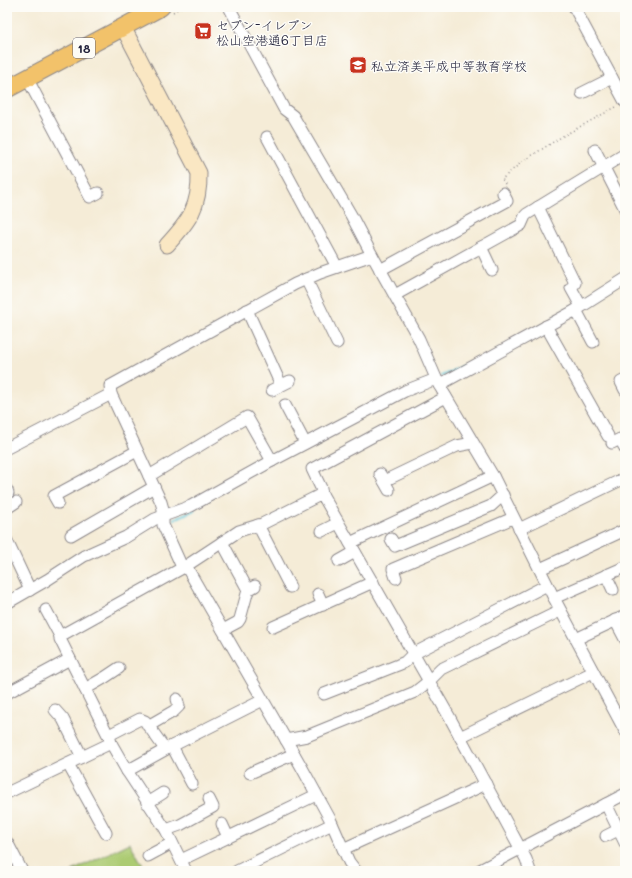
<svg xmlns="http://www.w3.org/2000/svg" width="632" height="878" viewBox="0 0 632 878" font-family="Mali,'Klee One',sans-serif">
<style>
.green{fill:#accb72;stroke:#677656}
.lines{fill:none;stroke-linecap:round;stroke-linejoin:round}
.stream{stroke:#5dc6d9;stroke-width:2.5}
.street-casing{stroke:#8c8789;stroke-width:13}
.secondary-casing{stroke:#8c8789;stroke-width:17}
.primary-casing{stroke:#8c8789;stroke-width:19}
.path{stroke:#8c8789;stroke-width:1.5;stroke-dasharray:1 3;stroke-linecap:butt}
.street{stroke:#fff;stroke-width:11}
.secondary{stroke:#fae7c3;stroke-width:15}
.primary{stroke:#f2c26a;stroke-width:17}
.labels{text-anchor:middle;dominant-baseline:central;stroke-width:3;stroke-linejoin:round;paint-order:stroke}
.shield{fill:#fdfcf7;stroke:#646373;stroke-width:1}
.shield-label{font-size:12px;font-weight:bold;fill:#22223b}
.poi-label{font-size:13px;fill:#22223b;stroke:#fdfcf7;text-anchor:start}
</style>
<rect width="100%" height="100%" fill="#fdfcf7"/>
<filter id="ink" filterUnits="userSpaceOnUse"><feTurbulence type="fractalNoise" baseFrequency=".025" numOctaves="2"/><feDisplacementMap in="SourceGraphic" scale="8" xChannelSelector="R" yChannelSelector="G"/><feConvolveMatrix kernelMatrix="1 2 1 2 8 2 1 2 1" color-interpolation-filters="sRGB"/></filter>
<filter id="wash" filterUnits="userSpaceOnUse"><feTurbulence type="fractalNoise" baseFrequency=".012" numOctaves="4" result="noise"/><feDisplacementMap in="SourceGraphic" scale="16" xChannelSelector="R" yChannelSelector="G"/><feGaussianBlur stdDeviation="0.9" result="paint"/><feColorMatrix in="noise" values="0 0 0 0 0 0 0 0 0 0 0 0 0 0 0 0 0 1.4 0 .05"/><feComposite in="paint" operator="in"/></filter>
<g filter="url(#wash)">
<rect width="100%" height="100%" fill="#f5ecd7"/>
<path class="green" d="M130,843l16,28h-74z"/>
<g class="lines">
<g class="stream">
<path d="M442,376l21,-10"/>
<path d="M174,519l20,-9"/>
</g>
</g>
</g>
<g filter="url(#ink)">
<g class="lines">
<defs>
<g id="street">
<path d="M229,7l55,102 9,7 58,99 21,40 47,84 20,46 54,91 61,122 71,133"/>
<path d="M574,7l51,95"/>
<path d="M27,78l63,119 8,-4"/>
<path d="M582,93l30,-15"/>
<path d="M267,137l70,130"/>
<path d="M595,150l30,59"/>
<path d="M538,207l37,76 -4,5 10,18"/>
<path d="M481,247l11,23"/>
<path d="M380,270l127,-69 -4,-8"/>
<path d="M306,279l31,64"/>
<path d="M395,295l126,-70 4,-9 2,-2 98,-60"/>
<path d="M247,310l34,75"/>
<path d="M576,310l17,32"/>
<path d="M546,326l62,110"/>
<path d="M625,380l-4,2 4,8"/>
<path d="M439,385l137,-75 49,-31"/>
<path d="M272,390l18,-9"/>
<path d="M285,405l20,38"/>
<path d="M612,443l8,-4 5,9"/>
<path d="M7,448l104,-54"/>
<path d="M380,474l9,16"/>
<path d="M149,476l98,-59 25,44"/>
<path d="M384,481l73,-35 16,-3"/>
<path d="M7,490l1,3"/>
<path d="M322,494l-1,-6 -9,-19 134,-72"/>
<path d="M58,503l-4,-7 83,-45"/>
<path d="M7,508l9,-6"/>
<path d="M258,525l32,62"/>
<path d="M519,529l106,-51"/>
<path d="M322,531l16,-8"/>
<path d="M71,535l83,-48"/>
<path d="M391,539l4,7 96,-40 12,-11"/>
<path d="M7,541l23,49"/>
<path d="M222,542l26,48 7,-4"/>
<path d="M350,543l143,-67"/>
<path d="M339,561l16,-9"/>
<path d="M186,566l115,200 29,53 19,43 7,9"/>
<path d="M182,567l-19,-42v-16l-2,-7 -50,-108 -1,-8 185,-102 25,-11 52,-18"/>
<path d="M540,569l85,-39"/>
<path d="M606,575l7,15"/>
<path d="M396,578l-3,-9 120,-51"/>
<path d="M318,594l5,11"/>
<path d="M554,598l71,-31"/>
<path d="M7,603l40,-23 37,-24 42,-19 29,-18 36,-13 79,-44 135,-71 31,-12"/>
<path d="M46,610l14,26"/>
<path d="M615,620l10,19"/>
<path d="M273,627l100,-45"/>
<path d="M223,630l15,-8 2,-3 8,-29"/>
<path d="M576,639l49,-23"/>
<path d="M85,689l19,-11 15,-10"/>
<path d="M7,693l63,-34"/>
<path d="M324,694l74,-29 7,-3 8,-8 134,-69"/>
<path d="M55,710l8,9 19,38"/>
<path d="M148,726l26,-15 5,-5 -2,-7"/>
<path d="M109,735l31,-16 5,2 20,28"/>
<path d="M460,737l133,-65"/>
<path d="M286,740l21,-4 108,-44 14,-11 12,-12 119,-58"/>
<path d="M172,746l20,38"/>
<path d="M68,764l38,69"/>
<path d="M127,771l45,-25 91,-46"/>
<path d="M250,773l44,-19"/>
<path d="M7,793l104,-50"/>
<path d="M147,803l16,-10"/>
<path d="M606,804l19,39"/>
<path d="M222,824l6,13"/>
<path d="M166,830l14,-5 33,-18 -4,-8"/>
<path d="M606,836l12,-6"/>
<path d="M7,842l15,29"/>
<path d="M343,849l143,-65"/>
<path d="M148,856l24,-13"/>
<path d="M181,860l135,-65"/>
<path d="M186,871l-20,-41 -39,-59 -16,-28 -1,-4 -50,-100v-3l126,-70 53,-35 23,-7 60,-30 128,224 76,141 4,12"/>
<path d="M237,871l95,-47"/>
<path d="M478,871l147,-77"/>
</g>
<path id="secondary" d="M123,27l76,146c1,34 -10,48 -32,72"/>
<path id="primary" d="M7,89l154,-82"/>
</defs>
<use href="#street" class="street-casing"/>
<use href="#secondary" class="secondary-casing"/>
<use href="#primary" class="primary-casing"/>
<g class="path">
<path d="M173,12l8,-5"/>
<path d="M505,184l-3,-5 21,-18 40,-25 53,-29"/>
</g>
<use href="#street" class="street"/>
<use href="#secondary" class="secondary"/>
<use href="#primary" class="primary"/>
</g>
</g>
<defs>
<symbol id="supermarket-square" viewBox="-11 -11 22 22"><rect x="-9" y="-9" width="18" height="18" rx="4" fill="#c8321e" stroke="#fdfcf7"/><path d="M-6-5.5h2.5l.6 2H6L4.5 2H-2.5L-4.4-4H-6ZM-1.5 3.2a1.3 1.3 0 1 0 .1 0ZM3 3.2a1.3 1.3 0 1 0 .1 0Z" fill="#fff"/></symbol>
<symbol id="school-square" viewBox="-11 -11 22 22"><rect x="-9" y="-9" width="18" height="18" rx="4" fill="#c8321e" stroke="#fdfcf7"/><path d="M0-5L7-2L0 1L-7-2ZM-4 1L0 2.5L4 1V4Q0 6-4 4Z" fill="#fff"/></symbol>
</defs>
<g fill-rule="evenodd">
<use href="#supermarket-square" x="193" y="21" width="20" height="20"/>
<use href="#school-square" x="348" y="55" width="20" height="20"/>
</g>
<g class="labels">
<rect class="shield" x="73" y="38" width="22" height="20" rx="3"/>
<g class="shield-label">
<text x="84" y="48">18</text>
</g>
<g class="poi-label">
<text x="216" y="24">セブン-イレブン<tspan x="216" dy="15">松山空港通6丁目店</tspan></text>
<text x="371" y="65">私立済美平成中等教育学校</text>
</g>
</g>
<rect width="632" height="878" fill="none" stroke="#fdfcf7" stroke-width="24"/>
</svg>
